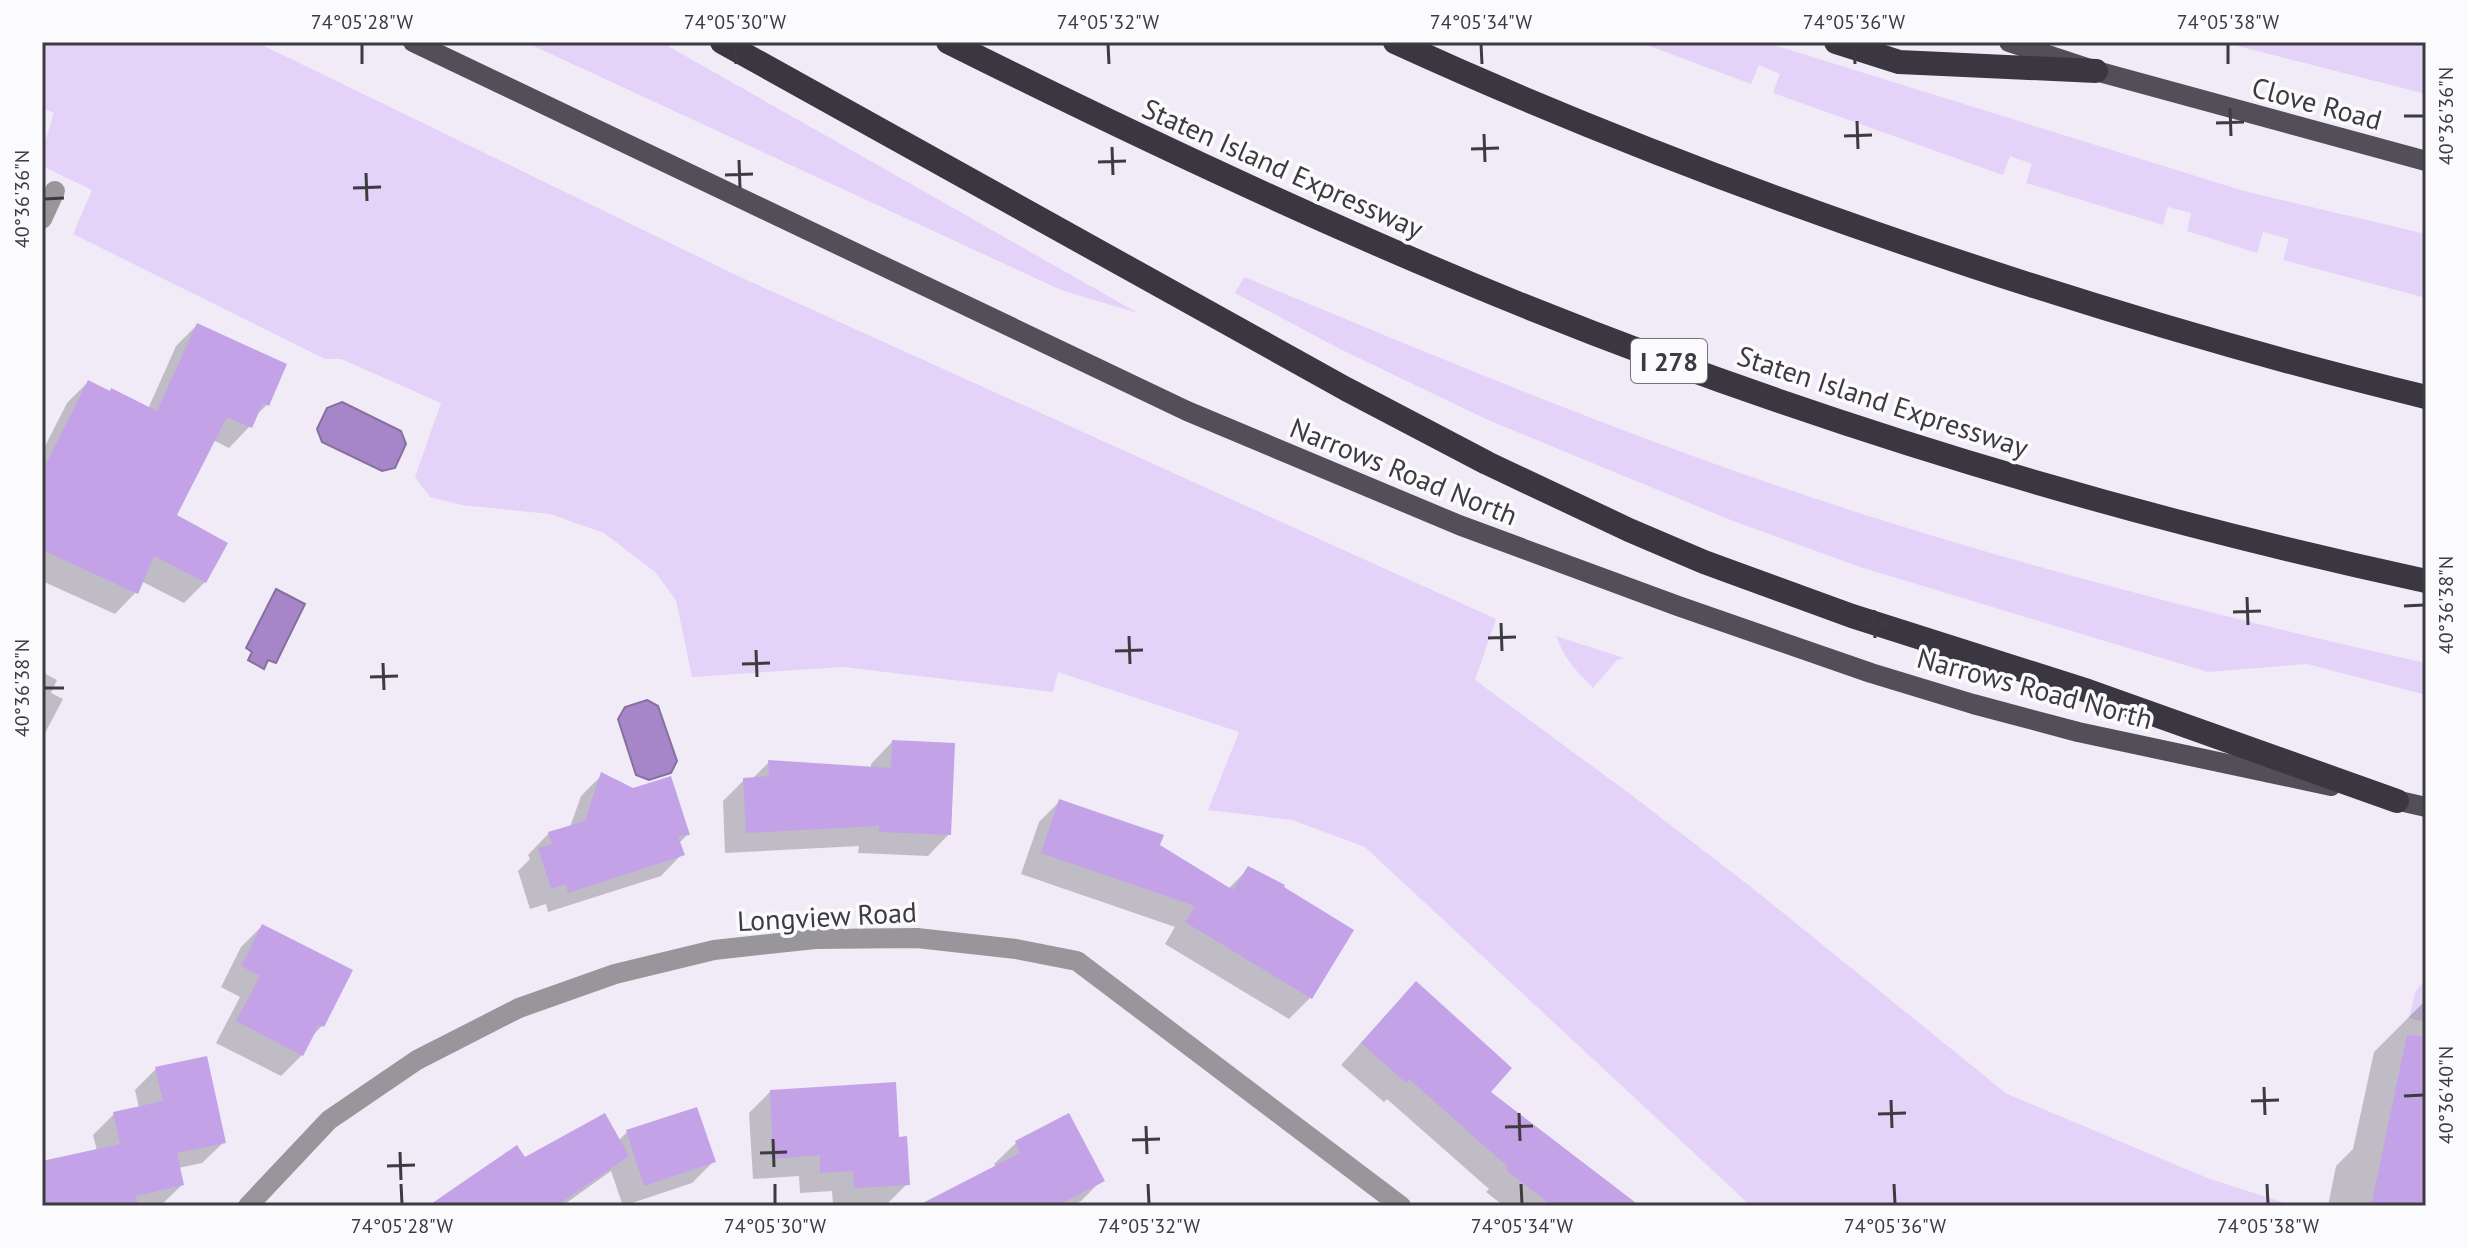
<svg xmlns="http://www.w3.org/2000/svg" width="2468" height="1248" viewBox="0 0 2468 1248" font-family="'PT Sans',sans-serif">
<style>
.green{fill:#e4d2f9}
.water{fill:#a686c8;stroke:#86709f;stroke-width:2}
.shadow{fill:#0003}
.building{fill:#c3a2e7}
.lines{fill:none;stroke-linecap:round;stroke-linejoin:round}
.minor{stroke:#98969b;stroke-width:20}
.major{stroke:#534f58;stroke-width:20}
.highway{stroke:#3b3741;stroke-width:24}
.ticks{fill:none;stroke:#3d3b40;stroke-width:3}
.labels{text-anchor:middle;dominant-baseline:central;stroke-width:7;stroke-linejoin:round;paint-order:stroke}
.shield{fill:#fbfafd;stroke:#767479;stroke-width:2}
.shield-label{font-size:26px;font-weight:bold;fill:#3d3b40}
.street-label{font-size:28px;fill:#3d3b40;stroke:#fbfafd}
.neatline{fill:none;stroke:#3d3b40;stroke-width:3}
.ticks-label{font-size:20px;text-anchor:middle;fill:#3d3b40}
</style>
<rect width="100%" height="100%" fill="#f1ebf8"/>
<g class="green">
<path d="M42,42h214l484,235 756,342 -21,61 155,114 121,93 256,207 203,85 84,27h-543l-386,-359 -73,-27 -84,-10 31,-78 -181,-60 -5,20 -210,-25 -151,10 -16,-77 -21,-28 -51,-39 -54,-19 -88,-9 -32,-8 -15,-20 26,-74 -100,-44h-16l-252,-125 19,-44 -50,-24v-15l12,-38 -12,-5z"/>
<path d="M525,42h136l477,271 -77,-23z"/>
<path d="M1639,42h125l480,149 182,43v64l-143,-38 6,-21 -26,-7 -6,21 -70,-22 4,-18 -23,-6 -5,18 -137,-42 6,-19 -22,-8 -7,19 -230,-82 7,-19 -21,-9 -8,19z"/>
<path d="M2222,42h204v52z"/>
<path d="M1244,277c208,87 416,173 631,241 181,57 366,104 551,145v32l-119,-31 -99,8 -348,-105 -127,-46 -245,-101 -148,-71 -105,-56z"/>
<path d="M1556,636l68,22 -7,2 -24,28c-17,-17 -29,-30 -37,-52z"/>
<path d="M2426,983l-2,39 -15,-4 6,-25 5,-8z"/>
</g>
<g class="water">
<path d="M342,402l59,29 5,13 -11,24 -13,3 -60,-29 -5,-13 10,-21z"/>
<path d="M276,589l29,15 -29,59 -8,-3 -4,9 -16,-9 4,-8 -6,-4z"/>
<path d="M647,700l11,6 19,55 -6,12 -22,7 -13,-5 -18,-56 7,-12z"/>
</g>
<g class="shadow">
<path d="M197,325l70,80 -13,12 -4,9 -21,22 -16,-8 -39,76 31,66 -21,21 -43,-22 -5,11 -21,22 -73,-33v-129l25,-49 21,-21 60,27 28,-63z"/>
<path d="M42,672l15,8 -6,13 12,6 -21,40z"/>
<path d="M892,742l57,92 -21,22 -70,-3 1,-7 -134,7 -2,-52 21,-21 8,-1 17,-17 102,7v-5z"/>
<path d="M602,775l31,15 54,45 -9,9 4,10 -21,22 -113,36 -2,-8 -16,5 -12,-38 12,-12 -2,-4 21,-22 21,-6 11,-31z"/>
<path d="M1060,801l98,45 70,43 20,-20 62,129 -21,21 -124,-75 10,-17 -154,-53 18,-52z"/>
<path d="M262,926l60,100 -12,12 -8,17 -21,21 -65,-33 24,-46 -19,-10 20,-40z"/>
<path d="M2426,1000v206h-98l8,-40 17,-17 21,-97z"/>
<path d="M1395,1005l93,87 101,114h-85l-18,-14 3,-3 -102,-90 -3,3 -43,-37z"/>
<path d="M156,1069l68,73 -22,21 -24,5 4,17 -22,21h-118v-43l55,-12 -4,-16 21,-21 25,-6 -4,-18z"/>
<path d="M770,1092l137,92 -21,21 -53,1 -1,-15 -32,2 -1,-17 -46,3 -4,-66z"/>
<path d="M1068,1116l34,64 -21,21 -9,5h-133l57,-39 -2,-3 22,-21z"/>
<path d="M627,1132l86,30 -21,21 -69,23 -12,-35 -49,35h-129l185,-65z"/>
</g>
<g class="building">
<path d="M197,323l90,41 -18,42 -6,-3 -11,25 -25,-11 -50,98 51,28 -22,40 -52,-27 -16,38 -96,-44v-78l46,-92 22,11 1,-3 46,23z"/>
<path d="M892,740l63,3 -4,92 -72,-3v-6l-133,7 -3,-55 26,-2 -1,-16 123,8z"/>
<path d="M601,772l32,16 38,-12 19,59 -12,1 7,19 -117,38 -2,-9 -15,5 -13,-41 14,-4 -4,-12 37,-11z"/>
<path d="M1059,799l105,36 -4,10 73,45 15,-24 37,19 -1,2 70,43 -42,69 -127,-77 10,-16 -154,-53z"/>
<path d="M262,924l91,46 -29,57 -5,-2 -16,31 -67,-35 24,-45 -19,-10z"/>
<path d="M1416,981l96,87 -21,24 149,114h-88l-46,-36 2,-3 -99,-88 -3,4 -45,-40z"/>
<path d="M2407,1035l19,2v169h-55z"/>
<path d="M207,1056l19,87 -49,10 7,32 -48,11 2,10h-96v-45l78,-17 -7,-32 50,-11 -8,-34z"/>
<path d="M896,1082l3,55 8,-1 3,49 -56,3 -1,-17 -33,2v-18l-47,4 -3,-69z"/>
<path d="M697,1107l19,55 -72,24 -18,-56z"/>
<path d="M605,1113l24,43 -73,50h-128l89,-61 8,12z"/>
<path d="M1069,1113l36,68 -49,25h-139l103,-53 -5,-12z"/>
</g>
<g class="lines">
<g class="minor">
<path d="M42,219l13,-28"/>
<path d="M248,1206l81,-86 88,-60 102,-52 96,-34 99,-24 101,-11 102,-1 99,11 61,12 324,245"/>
</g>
<g class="major">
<path d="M413,42l774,369 272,114 219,81 193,67 102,31 105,28 253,54"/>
<path d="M2009,42l87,29 330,90"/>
<path d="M2382,797l44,10"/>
</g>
<g class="highway">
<path d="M722,42l624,347 141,74 142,67 75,32 148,54 236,75 309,110"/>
<path d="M948,42c192,96 385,187 584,267 289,116 590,206 894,272"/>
<path d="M1395,42c188,86 381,159 577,224 149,49 301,94 454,131"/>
<path d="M1836,42l63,20 197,9"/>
</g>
</g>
<path class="ticks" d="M362,44v20M735,44l1,20M1108,44l1,20M1481,44l1,20M1854,44l1,20M2228,44v20M2230,108l1,28M2404,116h20M1857,121l1,28M2216,123l28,-1M1484,134l1,28M1844,136l28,-1M1112,147l1,28M1471,149l28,-1M739,160l1,28M1098,162l28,-1M366,173l1,28M725,175l28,-1M353,188l28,-1M44,199l20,-1M2247,597l1,28M2404,606l20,-1M1874,610l1,28M2233,612l28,-1M1501,623l1,28M1861,625l28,-1M1129,636l1,28M1488,638l28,-1M756,650l1,27M1115,651l28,-1M383,663l1,27M742,664l28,-1M370,677l28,-1M44,688h20M2264,1087l1,28M2404,1096l20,-1M1891,1100l1,28M2251,1101l28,-1M1519,1113l1,28M1878,1114l28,-1M1146,1126l1,28M1505,1127l28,-1M773,1139l1,28M1132,1140l28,-1M400,1152l1,28M760,1153l27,-1M387,1166l28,-1M401,1184l1,20M775,1184v20M1148,1184l1,20M1521,1184l1,20M1894,1184l1,20M2267,1184l1,20"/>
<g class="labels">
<rect class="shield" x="1631" y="339" width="76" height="44" rx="6"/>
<g class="shield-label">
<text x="1669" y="361">I 278</text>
</g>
<g class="street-label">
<text transform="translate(2317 103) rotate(15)">Clove Road</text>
<text transform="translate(1283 168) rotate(24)">Staten Island Expressway</text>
<text transform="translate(1883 401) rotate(18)">Staten Island Expressway</text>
<text transform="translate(1404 471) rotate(22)">Narrows Road North</text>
<text transform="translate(2035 688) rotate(15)">Narrows Road North</text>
<text transform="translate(827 916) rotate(-3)">Longview Road</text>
</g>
</g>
<rect width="2468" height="1248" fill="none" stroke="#fbfafd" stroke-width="88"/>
<rect x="44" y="44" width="2380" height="1160" class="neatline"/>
<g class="ticks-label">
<text x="362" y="29">74°05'28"W</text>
<text x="735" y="29">74°05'30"W</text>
<text x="1108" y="29">74°05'32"W</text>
<text x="1481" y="29">74°05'34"W</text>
<text x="1854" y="29">74°05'36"W</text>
<text x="2228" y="29">74°05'38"W</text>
<text transform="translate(2446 116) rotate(-90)" y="7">40°36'36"N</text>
<text transform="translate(22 199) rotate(-90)" y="7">40°36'36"N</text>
<text transform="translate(2446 605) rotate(-90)" y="7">40°36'38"N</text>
<text transform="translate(22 688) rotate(-90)" y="7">40°36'38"N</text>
<text transform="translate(2446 1095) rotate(-90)" y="7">40°36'40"N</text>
<text x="402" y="1233">74°05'28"W</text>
<text x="775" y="1233">74°05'30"W</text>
<text x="1149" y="1233">74°05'32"W</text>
<text x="1522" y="1233">74°05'34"W</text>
<text x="1895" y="1233">74°05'36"W</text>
<text x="2268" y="1233">74°05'38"W</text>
</g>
</svg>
